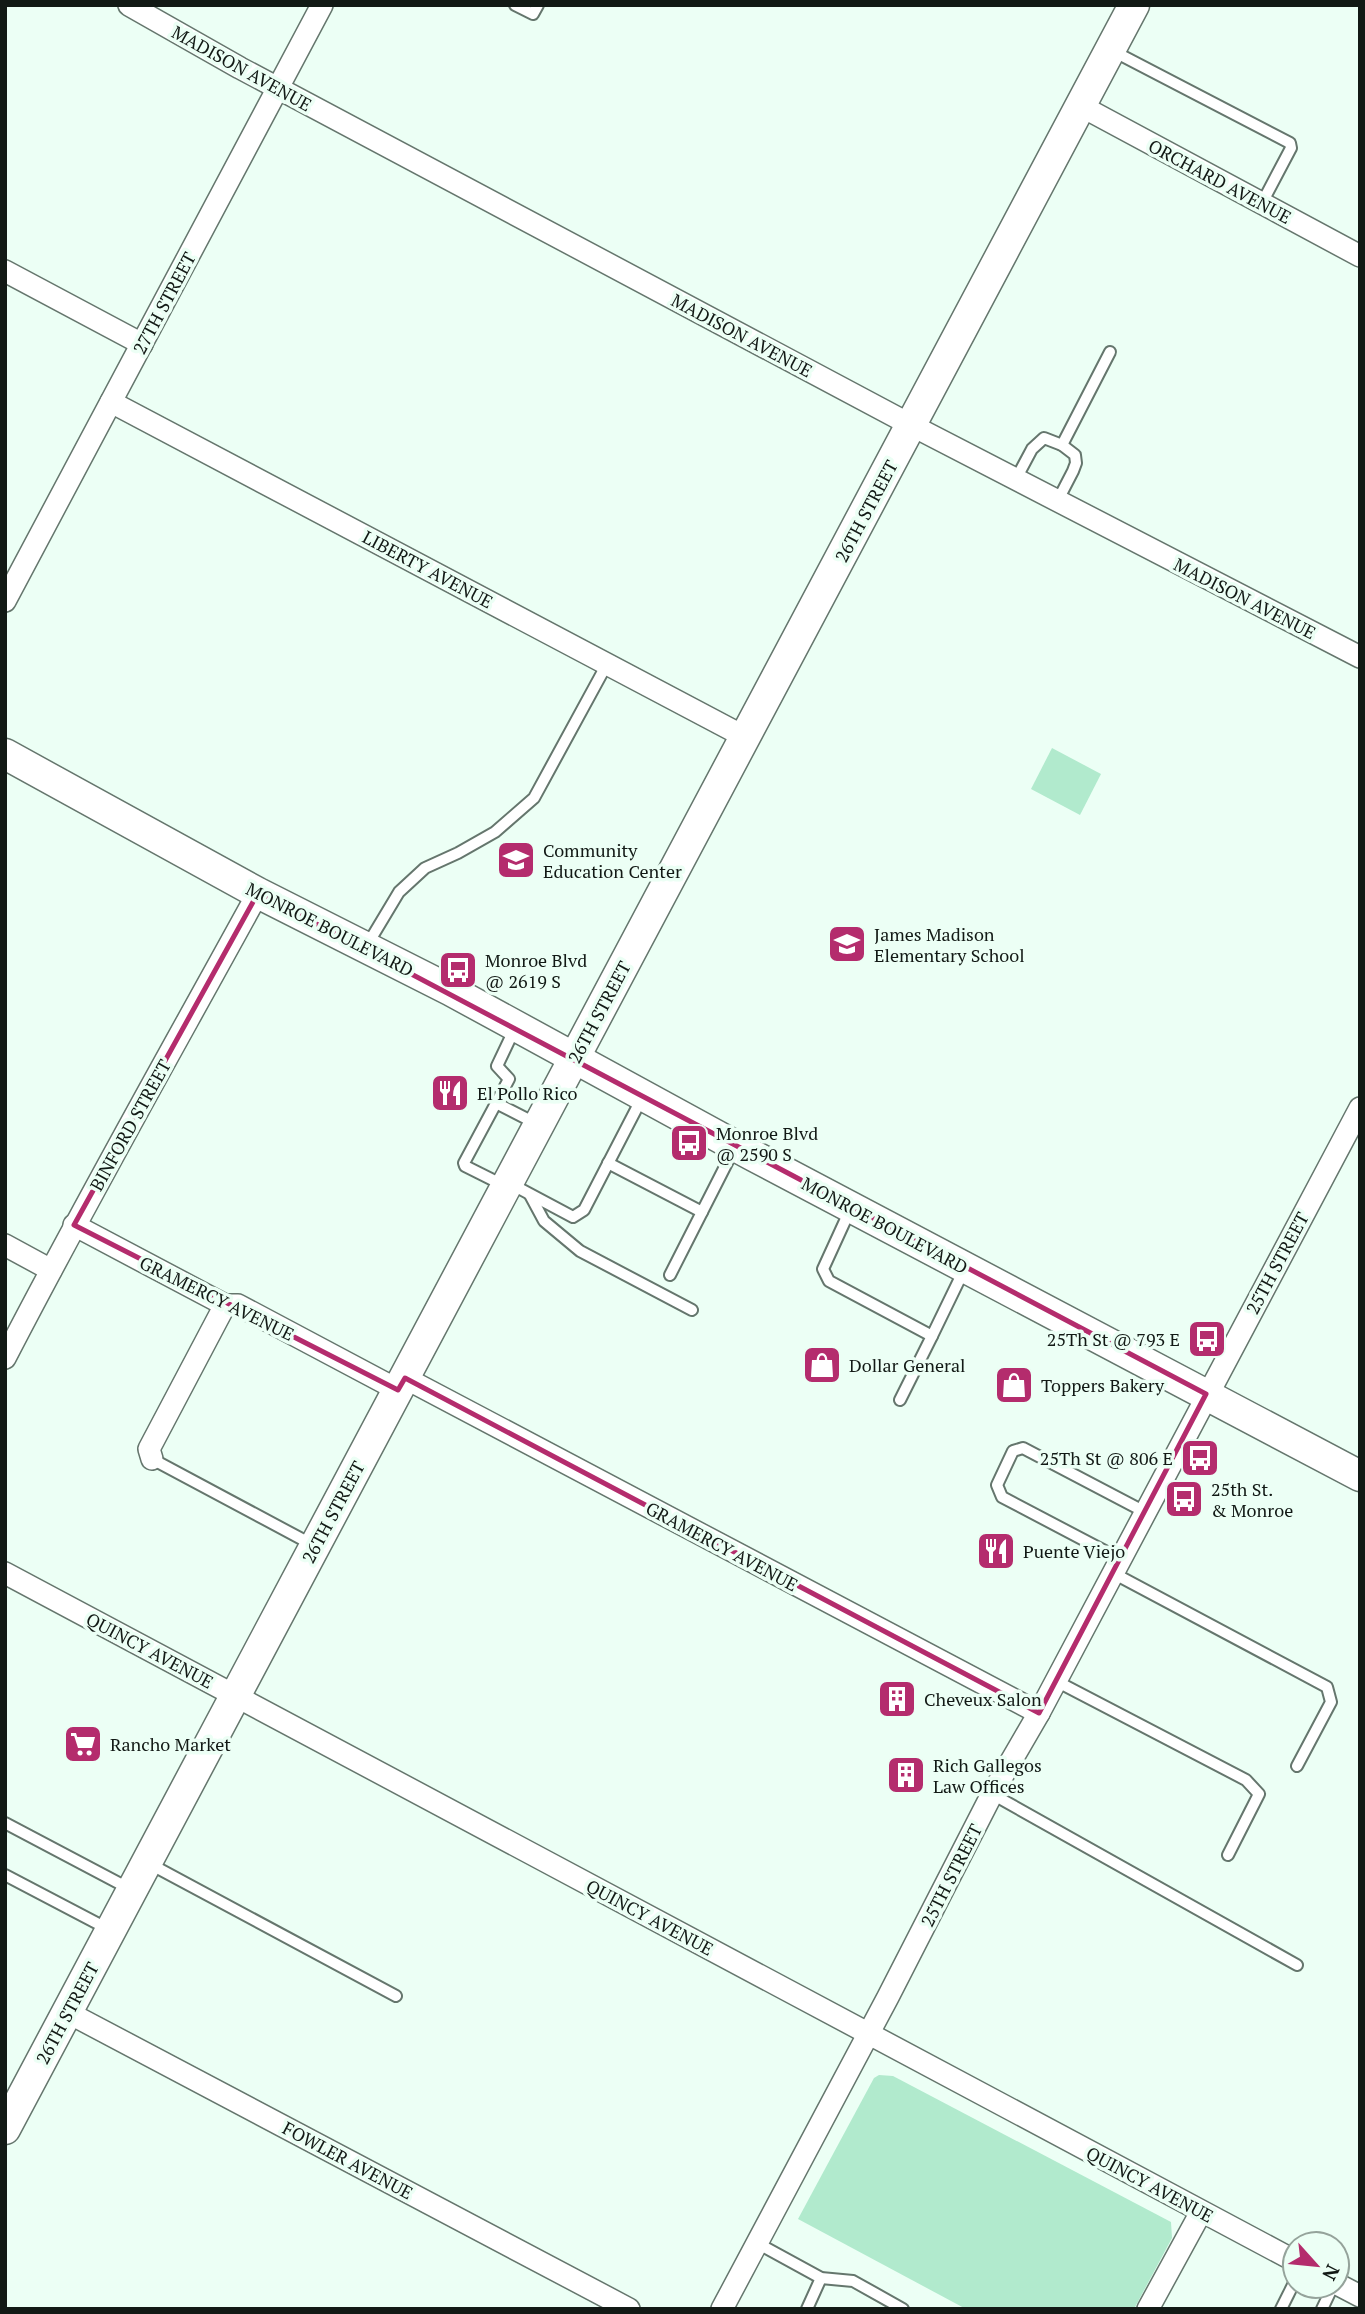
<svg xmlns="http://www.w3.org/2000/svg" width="1365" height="2314" viewBox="0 0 1365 2314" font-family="'PT Serif',serif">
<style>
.green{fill:#b1eacd}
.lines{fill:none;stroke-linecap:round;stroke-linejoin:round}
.lane-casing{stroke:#65766d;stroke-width:14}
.street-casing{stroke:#65766d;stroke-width:24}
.secondary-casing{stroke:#65766d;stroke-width:33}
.lane{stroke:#fff;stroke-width:10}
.street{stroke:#fff;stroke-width:21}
.secondary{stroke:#fff;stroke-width:30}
.marked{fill:none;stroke:#b42c6d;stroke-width:5;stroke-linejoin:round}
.labels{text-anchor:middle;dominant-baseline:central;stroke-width:7;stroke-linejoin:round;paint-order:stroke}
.street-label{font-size:18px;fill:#121915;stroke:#ecfff5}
.poi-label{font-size:18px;fill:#121915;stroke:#ecfff5;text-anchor:start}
</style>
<rect width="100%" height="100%" fill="#ecfff5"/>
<g class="green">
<path d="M1052,748l49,26 -21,41 -49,-26z"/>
<path d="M879,2075l14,1 278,146 1,16 -38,71h-168l-168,-90 76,-141z"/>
</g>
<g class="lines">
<defs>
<g id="lane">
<path d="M515,5l18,9 5,-9"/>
<path d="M1113,51l177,92 1,5 -29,55"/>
<path d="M1062,445l48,-93"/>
<path d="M1016,479l16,-30 12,-11 18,7 13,10 1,8 -3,8 -15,29"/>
<path d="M366,947l33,-55 26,-24 33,-15 37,-21 39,-34 73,-134"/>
<path d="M496,1103l41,21"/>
<path d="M608,1163l94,49 32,-63"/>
<path d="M511,1184l62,33 11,-7 59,-114"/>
<path d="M503,1185l-38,-19 -1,-3 45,-84 -12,-13 18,-38"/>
<path d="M530,1195l14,26 36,30 112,59"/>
<path d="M850,1210l-27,59 6,12 103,55 -32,64"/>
<path d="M670,1275l32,-63"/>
<path d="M932,1336l32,-66"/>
<path d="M152,1459l161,86"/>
<path d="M1120,1559l-118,-62 -5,-12 16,-34 10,-3 122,64"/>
<path d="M1113,1573l214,114 4,15 -34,64"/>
<path d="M1056,1681l190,99 13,14 -31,61"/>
<path d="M992,1794l305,171"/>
<path d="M5,1823l125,66"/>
<path d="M150,1864l246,132"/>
<path d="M5,1875l103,54"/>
<path d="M757,2243l64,35 32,3 50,28"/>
<path d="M807,2309l14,-31"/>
<path d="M1281,2309l14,-28"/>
<path d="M1322,2309l11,-23"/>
</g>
<g id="street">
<path d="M129,5l111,63 671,357 449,232"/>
<path d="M1081,106l279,150"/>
<path d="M5,271l137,73"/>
<path d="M111,402l634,335"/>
<path d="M5,601l317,-596"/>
<path d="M74,1225l151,80h13l160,85"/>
<path d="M5,1245l46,25"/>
<path d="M5,1358c81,-157 168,-310 253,-465"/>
<path d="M405,1378l634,335"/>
<path d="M152,1459l-3,-10 76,-144"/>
<path d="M5,1573l1290,688"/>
<path d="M67,2012l562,297"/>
<path d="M1337,2284l23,12"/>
<path d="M722,2309l166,-312 104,-203 47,-81 321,-605"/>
<path d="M1148,2309l53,-97"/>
</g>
<g id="secondary">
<path d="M5,754l253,139 192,97 302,165 608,321"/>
<path d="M5,2129l1129,-2124"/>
</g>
</defs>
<use href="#lane" class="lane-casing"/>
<use href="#street" class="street-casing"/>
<use href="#secondary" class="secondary-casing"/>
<use href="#lane" class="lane"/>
<use href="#street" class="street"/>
<use href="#secondary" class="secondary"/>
</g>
<path class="marked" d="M258,893l948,501 -167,319 -634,-335 -7,12 -324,-165z"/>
<defs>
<symbol id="university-square" viewBox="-11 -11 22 22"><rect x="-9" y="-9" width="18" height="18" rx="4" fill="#b42c6d" stroke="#ecfff5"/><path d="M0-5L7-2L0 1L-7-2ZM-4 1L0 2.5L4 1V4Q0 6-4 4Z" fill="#fff"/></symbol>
<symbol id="school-square" viewBox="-11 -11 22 22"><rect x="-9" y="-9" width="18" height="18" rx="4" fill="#b42c6d" stroke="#ecfff5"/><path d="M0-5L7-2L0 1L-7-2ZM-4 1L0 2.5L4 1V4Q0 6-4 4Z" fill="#fff"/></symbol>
<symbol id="bus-square" viewBox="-11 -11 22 22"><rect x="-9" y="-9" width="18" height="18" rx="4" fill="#b42c6d" stroke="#ecfff5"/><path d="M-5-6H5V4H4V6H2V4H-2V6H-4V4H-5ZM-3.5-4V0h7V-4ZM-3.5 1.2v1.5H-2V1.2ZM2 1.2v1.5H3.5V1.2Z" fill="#fff"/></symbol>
<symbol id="restaurant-square" viewBox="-11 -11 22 22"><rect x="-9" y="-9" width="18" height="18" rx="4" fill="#b42c6d" stroke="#ecfff5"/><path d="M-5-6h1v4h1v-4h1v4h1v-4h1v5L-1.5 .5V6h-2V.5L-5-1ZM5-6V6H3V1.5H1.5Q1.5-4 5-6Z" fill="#fff"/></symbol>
<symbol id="shop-square" viewBox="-11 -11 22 22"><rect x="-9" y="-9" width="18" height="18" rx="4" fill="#b42c6d" stroke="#ecfff5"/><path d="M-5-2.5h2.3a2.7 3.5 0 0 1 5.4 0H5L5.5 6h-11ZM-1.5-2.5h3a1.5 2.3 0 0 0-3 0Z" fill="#fff"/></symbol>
<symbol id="building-square" viewBox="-11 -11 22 22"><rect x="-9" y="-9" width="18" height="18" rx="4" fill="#b42c6d" stroke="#ecfff5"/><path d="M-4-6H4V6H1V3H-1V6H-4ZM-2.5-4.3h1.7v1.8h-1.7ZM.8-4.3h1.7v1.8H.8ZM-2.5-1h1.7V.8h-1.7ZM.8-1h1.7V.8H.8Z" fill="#fff"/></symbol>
<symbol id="supermarket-square" viewBox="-11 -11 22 22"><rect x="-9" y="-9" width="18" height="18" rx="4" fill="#b42c6d" stroke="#ecfff5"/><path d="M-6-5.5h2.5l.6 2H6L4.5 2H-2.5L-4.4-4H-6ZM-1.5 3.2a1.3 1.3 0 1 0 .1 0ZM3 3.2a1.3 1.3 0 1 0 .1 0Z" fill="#fff"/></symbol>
</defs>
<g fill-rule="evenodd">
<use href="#university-square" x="494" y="838" width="44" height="44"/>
<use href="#school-square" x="825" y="922" width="44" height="44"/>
<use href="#bus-square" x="436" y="948" width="44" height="44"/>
<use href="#restaurant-square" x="428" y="1071" width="44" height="44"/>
<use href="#bus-square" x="667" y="1121" width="44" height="44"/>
<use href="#bus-square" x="1185" y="1317" width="44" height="44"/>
<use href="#shop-square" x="800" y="1343" width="44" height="44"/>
<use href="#shop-square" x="992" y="1363" width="44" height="44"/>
<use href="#bus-square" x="1178" y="1436" width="44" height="44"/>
<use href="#bus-square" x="1162" y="1477" width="44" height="44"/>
<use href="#restaurant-square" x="974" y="1529" width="44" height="44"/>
<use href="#building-square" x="875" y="1677" width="44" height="44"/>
<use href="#supermarket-square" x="61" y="1722" width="44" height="44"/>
<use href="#building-square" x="884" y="1753" width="44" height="44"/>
</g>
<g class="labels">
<g class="street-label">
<text transform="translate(242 68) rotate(29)">MADISON AVENUE</text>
<text transform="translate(1220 181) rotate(28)">ORCHARD AVENUE</text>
<text transform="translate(164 303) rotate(-62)">27TH STREET</text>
<text transform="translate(742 335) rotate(28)">MADISON AVENUE</text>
<text transform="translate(866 511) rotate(-62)">26TH STREET</text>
<text transform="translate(428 569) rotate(28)">LIBERTY AVENUE</text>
<text transform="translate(1245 598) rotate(27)">MADISON AVENUE</text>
<text transform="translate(330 929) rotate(27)">MONROE BOULEVARD</text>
<text transform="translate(599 1012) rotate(-62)">26TH STREET</text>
<text transform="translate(130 1125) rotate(-61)">BINFORD STREET</text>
<text transform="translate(885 1225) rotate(28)">MONROE BOULEVARD</text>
<text transform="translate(1277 1263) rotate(-62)">25TH STREET</text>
<text transform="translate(217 1298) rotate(26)">GRAMERCY AVENUE</text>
<text transform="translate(333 1512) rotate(-62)">26TH STREET</text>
<text transform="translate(722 1546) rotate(28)">GRAMERCY AVENUE</text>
<text transform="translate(150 1650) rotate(28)">QUINCY AVENUE</text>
<text transform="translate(951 1875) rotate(-63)">25TH STREET</text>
<text transform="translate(650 1917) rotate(28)">QUINCY AVENUE</text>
<text transform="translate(67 2013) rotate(-62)">26TH STREET</text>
<text transform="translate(348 2160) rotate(28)">FOWLER AVENUE</text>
<text transform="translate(1150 2184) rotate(28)">QUINCY AVENUE</text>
</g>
<g class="poi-label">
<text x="543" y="850">Community<tspan x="543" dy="21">Education Center</tspan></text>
<text x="874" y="934">James Madison<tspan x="874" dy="21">Elementary School</tspan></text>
<text x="485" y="960">Monroe Blvd<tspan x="485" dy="21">@ 2619 S</tspan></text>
<text x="477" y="1093">El Pollo Rico</text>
<text x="716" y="1133">Monroe Blvd<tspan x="716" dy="21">@ 2590 S</tspan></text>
<text x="1180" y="1339" text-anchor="end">25Th St @ 793 E</text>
<text x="849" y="1365">Dollar General</text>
<text x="1041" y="1385">Toppers Bakery</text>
<text x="1173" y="1458" text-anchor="end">25Th St @ 806 E</text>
<text x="1211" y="1489">25th St.<tspan x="1211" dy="21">&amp; Monroe</tspan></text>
<text x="1023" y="1551">Puente Viejo</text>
<text x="924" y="1699">Cheveux Salon</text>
<text x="110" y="1744">Rancho Market</text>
<text x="933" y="1765">Rich Gallegos<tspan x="933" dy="21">Law Offices</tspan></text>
</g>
</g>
<rect width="1365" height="2314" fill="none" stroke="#121915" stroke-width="14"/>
<g transform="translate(1316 2265) rotate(117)"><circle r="33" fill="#ecfff5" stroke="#95a39b" stroke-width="2"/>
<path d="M0-5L12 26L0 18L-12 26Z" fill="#b42c6d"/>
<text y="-10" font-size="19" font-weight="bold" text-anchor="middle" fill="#121915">N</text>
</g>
</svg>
